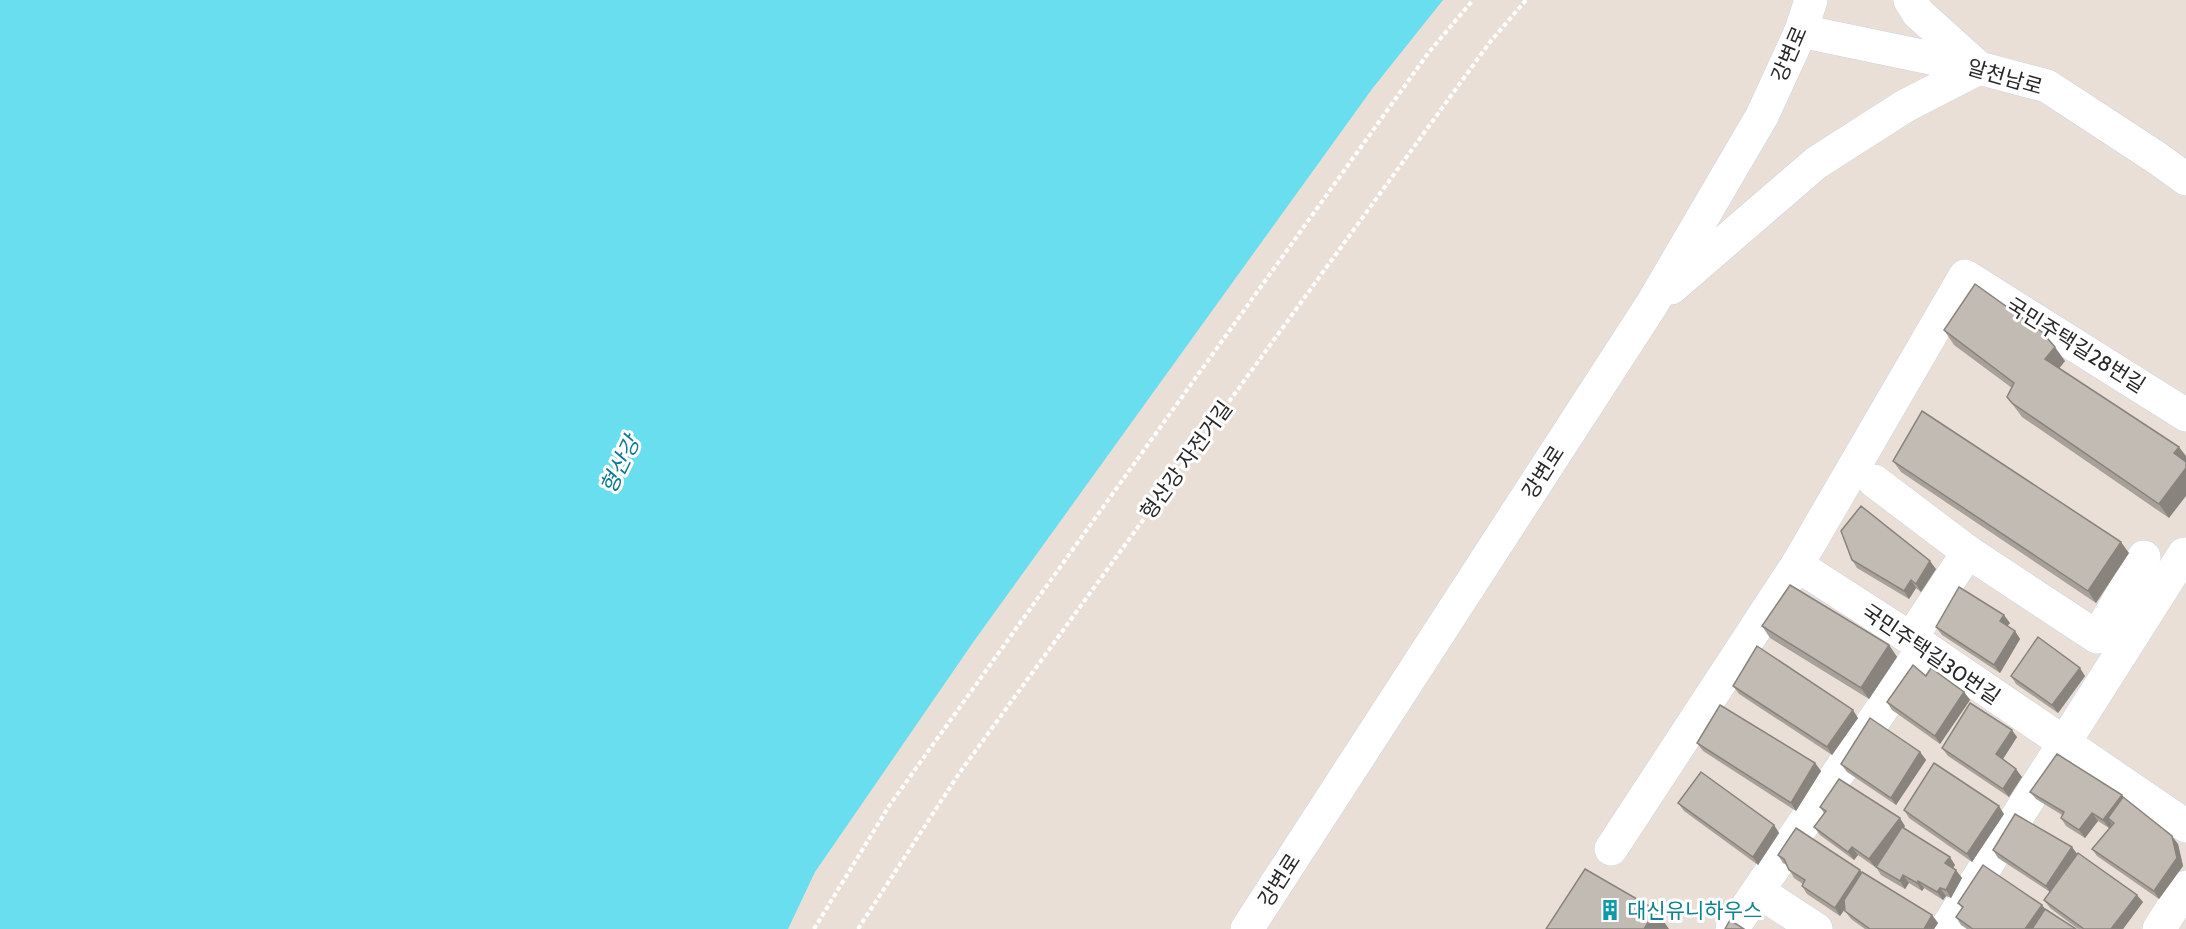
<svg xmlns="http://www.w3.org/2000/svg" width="2186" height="929" viewBox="0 0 2186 929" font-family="Cabin,'Noto Sans KR',sans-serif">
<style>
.water{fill:#68deee}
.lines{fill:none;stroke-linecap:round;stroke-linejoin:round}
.minor-casing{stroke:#cdd3e0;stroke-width:34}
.path{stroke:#fff;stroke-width:4;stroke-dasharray:4.5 3;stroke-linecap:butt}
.minor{stroke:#fff;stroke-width:33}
.wall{fill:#a7a19a}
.shaded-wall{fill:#88837d}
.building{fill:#c2bbb3;stroke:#88837d;stroke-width:1.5}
.labels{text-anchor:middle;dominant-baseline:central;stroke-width:6;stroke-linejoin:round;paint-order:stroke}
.street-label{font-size:21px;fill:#272727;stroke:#fff}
.culture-label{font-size:21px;fill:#0d838f;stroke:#fff;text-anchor:start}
.water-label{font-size:22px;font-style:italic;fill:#0c7995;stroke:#fff}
</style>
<rect width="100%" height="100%" fill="#eadfd7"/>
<path class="water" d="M0,0h1443l-71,89 -398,552 -159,231 -27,57h-788z"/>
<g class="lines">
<defs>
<g id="minor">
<path d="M1801,31l178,37 68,18 110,72 29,21"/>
<path d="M1671,288l145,-125 89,-57 74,-38 -61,-55 -8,-13"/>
<path d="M1874,481l94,71 129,85 47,-80"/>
<path d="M1797,565l127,82 262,179"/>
<path d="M1911,638l57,-86"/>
<path d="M1611,849l186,-284 168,-289 221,139"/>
<path d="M1758,891l58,38"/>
<path d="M1247,929l405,-625 110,-188 39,-85 10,-31"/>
<path d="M1732,929l192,-282"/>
<path d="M1946,929l238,-375 2,2"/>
<path d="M2159,929l27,-42"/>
</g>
</defs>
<use href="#minor" class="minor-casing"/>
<g class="path">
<path d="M814,929l75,-123 540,-754 44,-52"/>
<path d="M858,929l100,-154 532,-733 36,-42"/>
</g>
<use href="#minor" class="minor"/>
</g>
<g class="wall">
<path d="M1944,330l121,31 -6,7 120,79 -10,71 -147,-101 -15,-20 5,-9 -58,-43z"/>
<path d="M1893,461l236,92 -33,50 -195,-131z"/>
<path d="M1852,560l84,9 -15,23 -5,-4 -7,11 -52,-31z"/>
<path d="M2010,623l-3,3 8,5 5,8 -20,34 -58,-38 -6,-8z"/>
<path d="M1762,626l127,19 8,12 -28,42 -99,-61z"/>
<path d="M1926,676l38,16 6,8 -30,44 -48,-34 -5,-8z"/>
<path d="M2011,676h74l-27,37 -42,-29z"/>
<path d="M1733,686l125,32 -26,37 -93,-61z"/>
<path d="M2017,737l-14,22 19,18 -13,20 -61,-41 -6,-8z"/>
<path d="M1697,743l118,20 6,8 -25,40 -93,-60z"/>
<path d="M1920,752l6,8 -30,45 -49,-33 -6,-8z"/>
<path d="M2030,792l92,3 2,3 54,46 5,22 -24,33 -62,-43 -5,-7 21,-24 -1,-1 -3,4 -11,-7 -13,17 -19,-12 -5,-8 1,-3 -26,-16z"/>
<path d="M1678,803l96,22 5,8 -21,32 -74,-54z"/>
<path d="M1820,807l85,19 -1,2 51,37 -2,3 9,10 -11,20 -5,-2 -3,4 -19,-12 -2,3 -13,-8 -4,6 -24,-14 -5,-8 3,-5 -4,5 -17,-12 -4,5 -34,-25 -6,-8 10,-14z"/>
<path d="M1904,810l100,4 -32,48 -63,-44z"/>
<path d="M1993,850l84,4 66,48 -20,27h-45l-28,-21 -6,-8 6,-8 -52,-34z"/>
<path d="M1778,855l84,18 70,42 6,8 -4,6h-69l-14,-10 -6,-8v-2l-5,7 -33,-22 -5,-8 1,-2 -9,-6 -7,-13 -4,-2z"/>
<path d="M1958,903l84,2 3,4 31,20h-109l-6,-4 -5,-8 6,-9z"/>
</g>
<g class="shaded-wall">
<path d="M2055,347l10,14 -10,13 -10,-15z"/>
<path d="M2179,447l7,9v9l-12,-12z"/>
<path d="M2186,468v28l-17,22 -10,-14z"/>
<path d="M2121,542l8,11 -33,50 -8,-12z"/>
<path d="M1930,561l6,8 -15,23 -5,-8z"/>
<path d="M1911,580l5,8 -7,11 -5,-8z"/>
<path d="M2004,615l6,8 -5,6 -5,-8z"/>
<path d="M2015,631l5,8 -20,34 -6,-8z"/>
<path d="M1889,645l8,12 -28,42 -8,-11z"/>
<path d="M2080,668l5,8 -27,37 -6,-8z"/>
<path d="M1964,692l6,8 -30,44 -5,-8z"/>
<path d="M1853,710l5,8 -26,37 -5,-8z"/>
<path d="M2012,730l5,7 -16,25 -5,-8z"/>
<path d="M1920,752l6,8 -30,45 -5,-7z"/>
<path d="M1815,763l6,8 -25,40 -5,-8z"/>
<path d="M2016,769l6,8 -13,20 -6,-8z"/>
<path d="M2122,795l6,8 -20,15 4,6 -3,4 -6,-8z"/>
<path d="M1999,806l5,8 -32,48 -5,-8z"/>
<path d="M2092,813l6,8 -13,17 -6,-8z"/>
<path d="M1900,818l5,8 -30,41 -6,-8z"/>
<path d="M1774,825l5,8 -21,32 -5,-8z"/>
<path d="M2172,836l6,8 5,22 -24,33 -5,-8z"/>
<path d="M1852,847l6,8 -4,5 -6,-8z"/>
<path d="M2072,847l6,8 -27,39 -5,-8z"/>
<path d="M1950,857l5,8 -4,6 -6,-8z"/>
<path d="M1860,870l6,8 -26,38 -5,-8z"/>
<path d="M1956,870l6,8 -11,20 -5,-8z"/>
<path d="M1903,875l6,8 -4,6 -5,-8z"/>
<path d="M1918,881l6,7 -2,3 -5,-8z"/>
<path d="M1940,888l6,8 -3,4 -6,-8z"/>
<path d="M2137,895l6,7 -20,27h-12z"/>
<path d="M2042,905l6,8 -12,16h-11z"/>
<path d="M1656,910l13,19h-25z"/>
<path d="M1932,915l6,8 -4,6h-10z"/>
</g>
<g class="building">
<path d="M1975,284l67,48 13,15 -10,12 134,88 -5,6 12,9v6l-27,36 -147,-101 -5,-6 7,-14 -70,-53z"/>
<path d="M1922,411l199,131 -33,49 -195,-130z"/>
<path d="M1861,506l69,55 -14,23 -5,-4 -7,11 -52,-31 -11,-29z"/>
<path d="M1790,585l99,60 -28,43 -99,-62z"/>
<path d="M1959,587l45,28 -4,6 15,10 -21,34 -58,-38z"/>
<path d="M2038,637l42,31 -28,37 -41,-29z"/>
<path d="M1757,646l96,64 -26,37 -94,-61z"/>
<path d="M1913,665l13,11 5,-8 33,24 -29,44 -48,-34z"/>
<path d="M1970,703l42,27 -16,24 20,15 -13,20 -61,-41z"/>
<path d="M1720,705l95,58 -24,40 -94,-60z"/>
<path d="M1870,718l50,34 -29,46 -50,-34z"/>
<path d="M2057,754l65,41 -19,25 -11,-7 -13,17 -18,-12 3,-6 -34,-20z"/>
<path d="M1934,763l65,43 -32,48 -63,-44z"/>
<path d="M1701,772l73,53 -21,32 -75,-54z"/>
<path d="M1839,779l61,39 -31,41 -17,-12 -4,5 -34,-25 12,-16 -6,-4z"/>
<path d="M2123,797l49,39 5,22 -23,33 -62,-42 22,-26 -6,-5z"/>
<path d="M2015,814l57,33 -26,39 -53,-36z"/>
<path d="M1902,827l48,30 -5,6 11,7 -10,20 -6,-2 -3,4 -19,-11 -1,2 -14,-8 -3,6 -24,-14z"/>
<path d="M1796,828l64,42 -25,38 -33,-22 3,-6 -16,-10 -5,-11 -6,-4z"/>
<path d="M2078,853l59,42 -26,34h-27l-40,-29z"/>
<path d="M1983,865l59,40 -17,24h-52l-17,-12 7,-10 -5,-4z"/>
<path d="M1585,869l71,41 -12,19h-98z"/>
<path d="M1862,872l70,43 -8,14h-54l-25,-18 -1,-11z"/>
<path d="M2045,909l31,20h-44z"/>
<path d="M1730,920l14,9h-19z"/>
</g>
<defs>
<symbol id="building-bare" viewBox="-9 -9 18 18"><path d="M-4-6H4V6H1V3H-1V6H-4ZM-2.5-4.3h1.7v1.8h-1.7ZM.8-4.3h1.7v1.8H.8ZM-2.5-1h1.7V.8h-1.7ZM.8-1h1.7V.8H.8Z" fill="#0f9aa8" stroke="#fff" stroke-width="2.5" paint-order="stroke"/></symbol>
</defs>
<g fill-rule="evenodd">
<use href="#building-bare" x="1595" y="895" width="30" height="30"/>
</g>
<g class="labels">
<g class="street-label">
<text transform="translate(1789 54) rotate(-67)">강변로</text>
<text transform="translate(2005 77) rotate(16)">알천남로</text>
<text transform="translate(2076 345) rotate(32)">국민주택길28번길</text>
<text transform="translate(1186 460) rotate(-54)">형산강 자전거길</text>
<text transform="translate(1543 472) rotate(-57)">강변로</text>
<text transform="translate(1931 654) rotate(34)">국민주택길30번길</text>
<text transform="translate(1279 880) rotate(-57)">강변로</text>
</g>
<g class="culture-label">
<text x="1627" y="910">대신유니하우스</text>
</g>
<g class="water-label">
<text transform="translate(620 465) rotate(-64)">형산강</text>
</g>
</g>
</svg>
